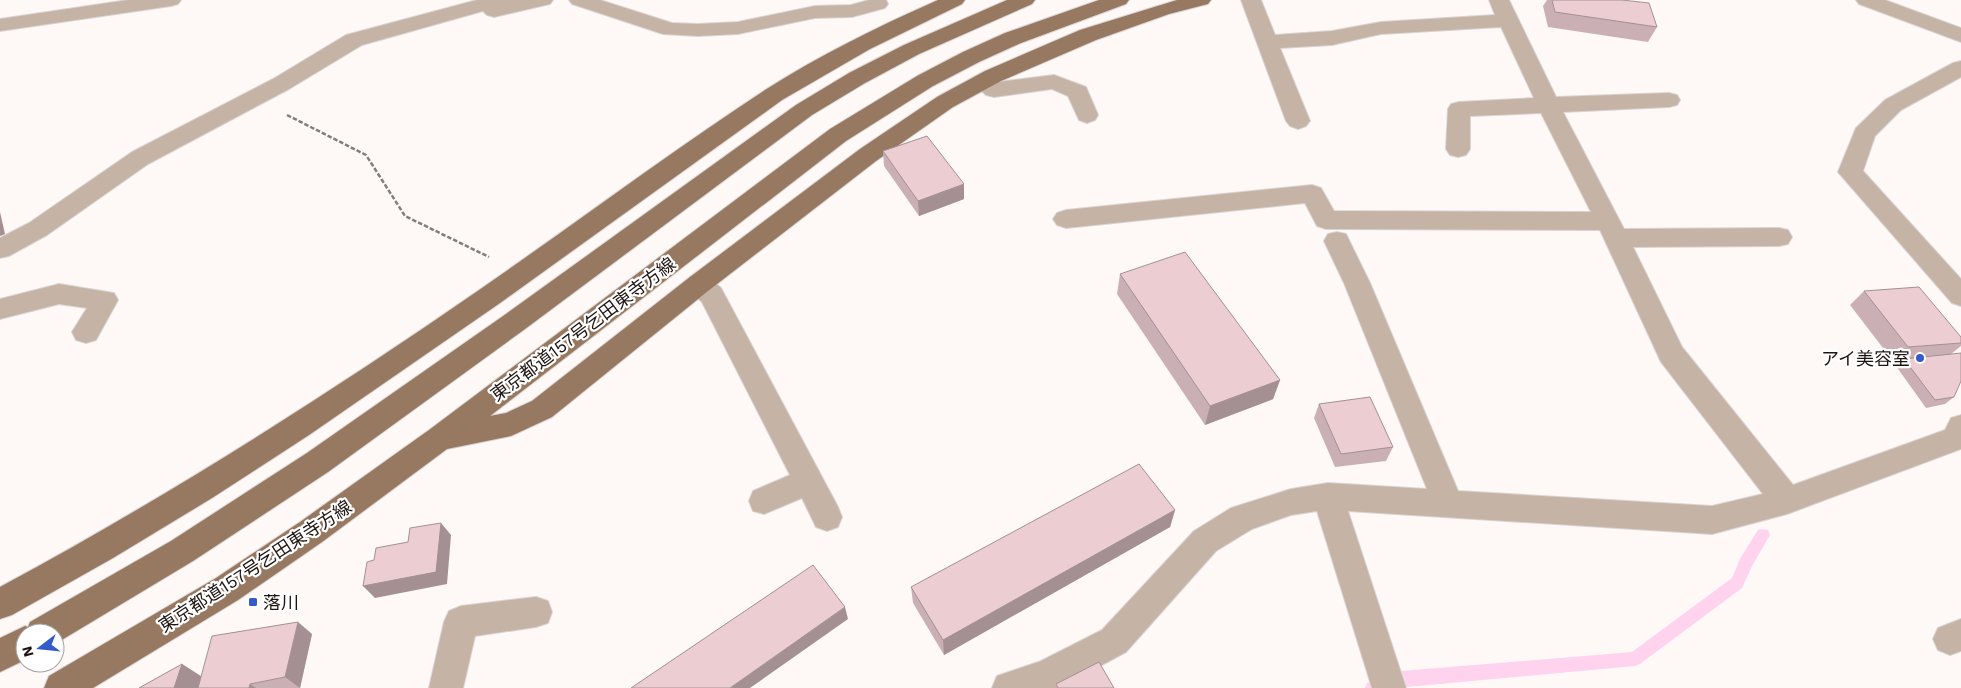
<svg xmlns="http://www.w3.org/2000/svg" width="1961" height="688" viewBox="0 0 1961 688" font-family="'Work Sans','Noto Sans JP',sans-serif">
<style>
.lines{fill:none;stroke-linecap:round;stroke-linejoin:round}
.stream{fill:#ffd3ed;fill-rule:evenodd}
.minor-casing{stroke:#dad4d2;stroke-width:2}
.major-casing{stroke:#dad4d2;stroke-width:2}
.path{stroke:#857d7b;stroke-width:2.5;stroke-dasharray:4.5 2;stroke-linecap:butt}
.minor{fill:#c5b3a6;fill-rule:evenodd}
.major{fill:#977861;fill-rule:evenodd}
.wall{fill:#cab0b5}
.shaded-wall{fill:#a49093}
.building{fill:#ebcdd2;stroke:#a49093}
.poi-dot{fill:#345bcb;stroke:#fff;stroke-width:2}
.labels{text-anchor:middle;dominant-baseline:central;stroke-width:4.5;stroke-linejoin:round;paint-order:stroke}
.street-label{font-size:18px;fill:#1e1512;stroke:#fff}
.poi-label{font-size:18px;fill:#1e1512;stroke:#fff;text-anchor:end}
</style>
<rect width="100%" height="100%" fill="#fef8f7"/>
<g class="lines">
<path class="stream" d="M1763,529l5,1 2,5 -18,31 -10,22 -102,76 -5,2 -238,22h-32l2,-5 34,-12 231,-19 100,-74 9,-21 17,-27z"/>
<defs>
<g id="minor">
<path d="M128,0h53l-3,4 -7,2 -171,25v-12z"/>
<path d="M477,0h76l-3,4 -56,13 -7,-2 -4,-4 -121,34 -73,44 -141,75 -101,71 -38,21 -9,2v-20l29,-15 103,-71 141,-73 73,-44z"/>
<path d="M569,0h31l72,23 26,1 40,-2 77,-16 36,-1 18,-5h17l2,4 -3,4 -33,9 -37,1 -77,16 -40,2 -35,-2 -91,-30z"/>
<path d="M1241,0h20l14,35 57,-4 49,-9 114,-7 -6,-15h20l47,97 113,-4 8,2 3,5 -3,5 -8,2 -106,5 61,117 155,-1 9,2 4,7 -4,7 -9,2 -146,1 49,100 111,138 152,-55 6,-12 10,-3v34l-174,65 -75,20 -364,-23 58,177h-34l-55,-177 -26,4 -39,14 -36,22 -90,101 -67,36h-67l5,-12 44,-15 61,-31 92,-99 37,-23 60,-19 37,-6 99,6 -83,-206 -20,-42 4,-7 9,-2 9,2 24,49 88,208 254,15 51,-12 -102,-132 -61,-132 -274,-1 -9,-3 -12,-23 -239,25 -9,-3 -4,-6 4,-6 9,-3 246,-25 9,3 13,23 257,1 -50,-99 -71,3v33l-4,6 -8,2 -8,-2 -4,-6 2,-40 3,-5 8,-2 75,-4 -33,-71 -120,7 -49,11 -52,3 30,73 -4,5 -8,3 -8,-3 -4,-5z"/>
<path d="M1856,0h29l76,28v14l-102,-38z"/>
<path d="M1961,61v16l-60,33 -26,26 -12,35 98,108v27l-9,-3 -114,-131 18,-44 29,-28 68,-37z"/>
<path d="M983,75l8,2 7,5 56,-7 32,12 12,28 -3,5 -8,3 -8,-3 -11,-24 -16,-7 -58,8 -8,-2 -14,-13 3,-5z"/>
<path d="M699,274l9,3 13,11 117,219 4,10 -4,10 -11,4 -11,-4 -14,-29 -38,16 -11,-3 -4,-10 4,-10 37,-16 -88,-173 -12,-11 -4,-7 4,-7z"/>
<path d="M59,284l55,9 4,7 -22,40 -10,3 -10,-3 -4,-8 15,-24 -28,-4 -59,15v-20z"/>
<path d="M536,597l12,4 4,11 -4,11 -12,4 -61,9 -12,52h-34l15,-66 5,-11 12,-5z"/>
<path d="M1961,619v32l-11,4 -12,-5 -5,-11 5,-11z"/>
</g>
<g id="major">
<path d="M938,0h27l-3,4 -92,45 -88,51 -282,203 -191,132 -97,63 -99,60 -101,57 -12,4v-32c167,-90 326,-191 482,-299 95,-66 187,-135 283,-198 55,-35 114,-64 173,-90z"/>
<path d="M1007,0h28l-3,4 -113,50 -54,29 -53,32 -287,214 -197,143 -135,89 -138,83v-11h-30v27l-25,12v-34l25,-12 3,1 2,-5 141,-81 136,-88 199,-139 290,-209 53,-32 55,-28z"/>
<path d="M1099,0h30l-3,4 -105,39 -42,19 -46,24 -87,55 -356,275 16,-3 26,-12 158,-124 170,-128 77,-52 48,-26 95,-41 97,-30h34l-3,4 -39,10 -73,26 -95,41 -48,26 -77,54 -168,130 -156,126 -41,19 -64,13 -125,93 -84,58 -145,88h-49l5,-12 167,-98 84,-56 129,-92 401,-301 87,-53 46,-24 42,-19z"/>
</g>
</defs>
<use href="#minor" class="minor-casing"/>
<use href="#major" class="major-casing"/>
<path class="path" d="M287,115l79,40 39,61 84,41"/>
<use href="#minor" class="minor"/>
<use href="#major" class="major"/>
</g>
<g class="wall">
<path d="M1547,0h75l35,27 -9,15 -100,-15 -5,-21z"/>
<path d="M883,151l81,48 -45,17 -35,-50z"/>
<path d="M1120,274l160,106 -7,19 -68,26 -88,-131z"/>
<path d="M1864,291l97,46v9l-10,8 3,43 -9,7 -19,4 -30,-42 7,-6 -10,1 -43,-56z"/>
<path d="M1319,404l74,43 -7,14 -51,6 -21,-49z"/>
<path d="M1175,510l-5,17 -226,128 -31,-52 -2,-16z"/>
<path d="M312,634l-12,54h-161l43,-24 19,12z"/>
</g>
<g class="shaded-wall">
<path d="M964,184v15l-45,17 -1,-15z"/>
<path d="M0,212l5,22 -5,2z"/>
<path d="M1280,380l-7,19 -68,26 5,-19z"/>
<path d="M1175,510l-5,17 -226,128 -1,-15z"/>
<path d="M441,523l10,12 -4,49 -72,14 -12,-12z"/>
<path d="M845,607l3,12 -98,69h-20z"/>
<path d="M298,622l14,12 -12,54 -15,-11z"/>
<path d="M182,664l23,15 -3,9h-28z"/>
<path d="M250,684l6,4h-7z"/>
</g>
<g class="building">
<path d="M1552,0h70l27,3 8,24 -102,-15z"/>
<path d="M927,136l37,48 -46,17 -35,-50z"/>
<path d="M1185,252l95,128 -70,26 -90,-132z"/>
<path d="M1919,287l42,50v6l-53,4 -44,-56z"/>
<path d="M1961,353v28l-7,16 -19,3 -31,-41z"/>
<path d="M1370,397l23,50 -52,7 -22,-50z"/>
<path d="M1139,464l36,46 -232,130 -32,-53z"/>
<path d="M441,523l-5,49 -73,14 4,-24 7,-2 2,-12 32,-6 2,-14z"/>
<path d="M813,565l32,42 -115,81h-99z"/>
<path d="M298,622l-13,55 -35,7 -1,4h-51l14,-52z"/>
<path d="M1099,662l15,26h-56l-2,-4z"/>
<path d="M182,664l-8,24h-35z"/>
</g>
<g class="poi-dot">
<circle cx="1920" cy="358" r="5"/>
<rect x="248" y="597" width="10" height="10" rx="2.5"/>
</g>
<g class="labels">
<g class="street-label">
<text transform="translate(583 329) rotate(-37)">東京都道157号乞田東寺方線</text>
<text transform="translate(255 566) rotate(-33)">東京都道157号乞田東寺方線</text>
</g>
<g class="poi-label">
<text x="1910" y="358">アイ美容室</text>
<text x="263" y="602" text-anchor="start">落川</text>
</g>
</g>
<g transform="translate(40 648) rotate(254)"><circle r="24" fill="#ffffff" stroke="#a5a1a0"/>
<path d="M0-4L9 19L0 12L-9 19Z" fill="#345bcb"/>
<text y="-8" font-size="14" font-weight="bold" text-anchor="middle" fill="#1e1512">N</text>
</g>
</svg>
